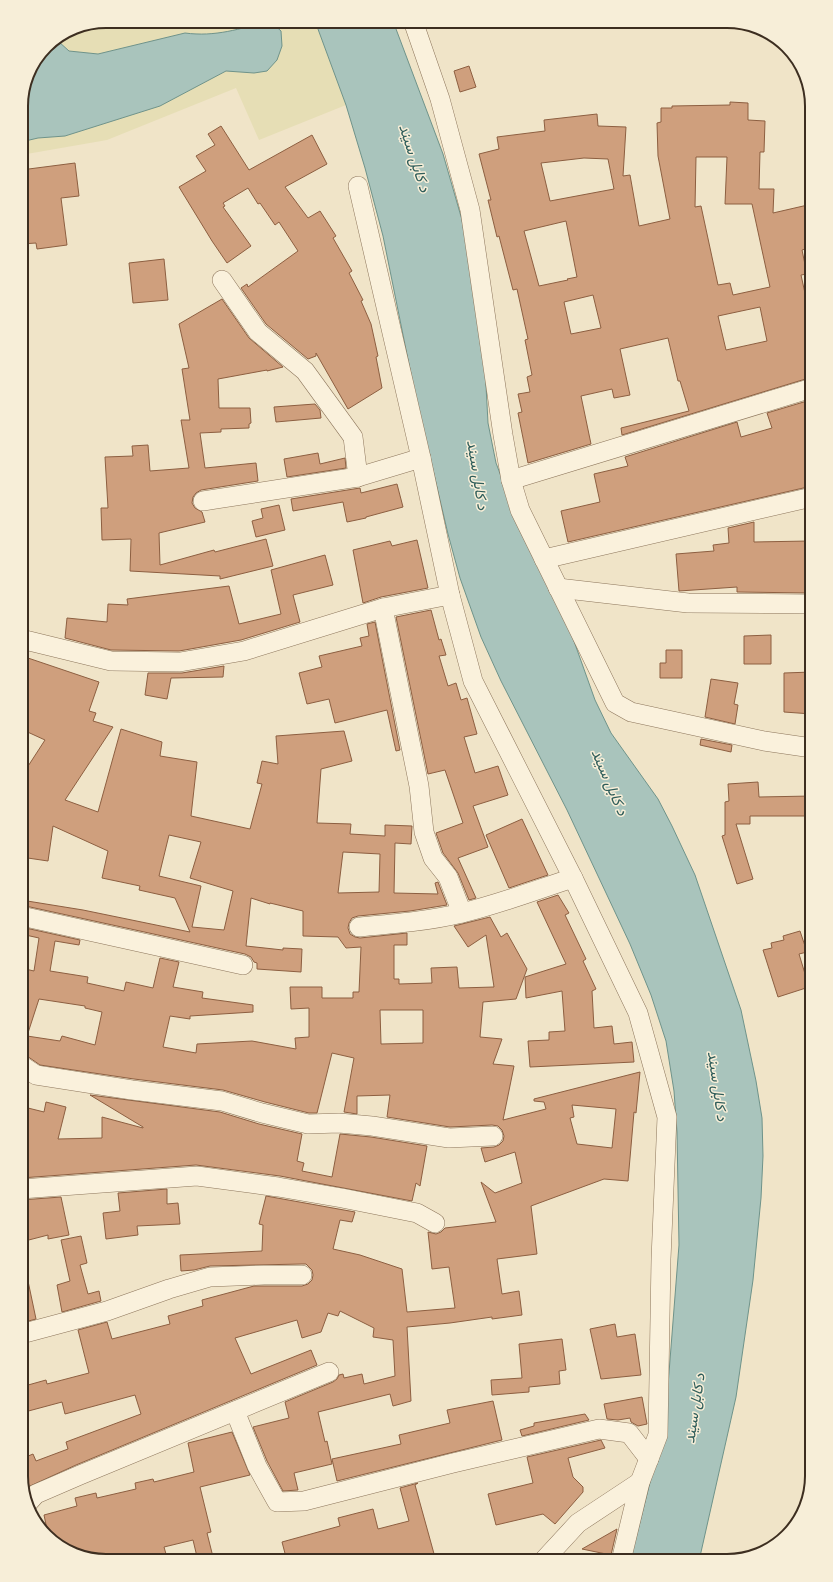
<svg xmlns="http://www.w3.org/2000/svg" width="833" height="1582" viewBox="0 0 833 1582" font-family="Lora,Vazirmatn,serif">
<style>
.farmland{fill:#e6deb5}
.water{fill:#a9c4bc;stroke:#6f938a}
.building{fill:#cf9f7d;stroke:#8d5f41;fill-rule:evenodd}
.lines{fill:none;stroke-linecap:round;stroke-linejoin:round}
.street-casing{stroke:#8d765c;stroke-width:20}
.street{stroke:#faf1dc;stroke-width:19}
.labels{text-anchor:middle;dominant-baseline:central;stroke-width:3;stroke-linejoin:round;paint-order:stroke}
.water-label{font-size:15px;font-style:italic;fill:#2f5d5a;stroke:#f7eed8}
.rim{fill:none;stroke:#3d2e20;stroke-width:2}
</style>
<rect width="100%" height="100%" fill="#f0e4c8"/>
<g class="farmland">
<path d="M106,21h162l-41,12 -31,1 -11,-1 -87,21 -29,-3 -11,-10 -1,-3 16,-11z"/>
<path d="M270,21h45l31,84 -87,35 -23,-52 -129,52 -86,15v-13l17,-4 27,-2 95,-30 66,-35 27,2 28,-42z"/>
</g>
<g class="water">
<path d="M268,21h2l11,10 1,15 -5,14 -10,11 -13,2 -28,-2 -66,35 -95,30 -27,2 -17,4c0,-40 -1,-79 36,-104l1,3 11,10 29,3 87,-21c30,4 55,-4 83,-12z"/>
<path d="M315,21h78l50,133 19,66 21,110 5,93 8,40 14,37 60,130 25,70 16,33 47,66 14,27 23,49 46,135 15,71 6,37 1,38 -2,42 -8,82 -17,117 -37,164h-69l35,-137 14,-179 -2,-113 -3,-41 -8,-50 -15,-46 -21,-51 -63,-134 -66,-129 -20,-44 -21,-59 -12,-44 -34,-145 -31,-153 -18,-68 -19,-63z"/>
</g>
<g class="building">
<path d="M469,66l7,21 -16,5 -6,-21z"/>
<path d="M730,102l18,1v17l17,1 -1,31h-4l-1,37h15l-1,24 39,-9v43l-10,3 5,24 -6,1 11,50v52l-190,58 -1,-7 68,-17 -9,-30h-2l-10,-43 -48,11 10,46 -16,3 -2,-9 -31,7 10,48 -63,19 -10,-50 4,-1 -4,-18 12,-2 -3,-15 5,-2 -7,-35 3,-1 -11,-50 -4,1 -14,-54 -2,1 -9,-37h3l-12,-46 20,-5 -2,-12 48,-6 -1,-11 53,-6 1,12 28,1 -3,49 7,-1 9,51 31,-7 -12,-63 -1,-33 4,-1v-14h11v-2l58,-1zM696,157h31l-2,47h27l18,83 -37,8 -3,-12 -12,2 -17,-79 -6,1zM584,158l24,1 6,30 -64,12 -9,-38zM566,221l11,56 -10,2 1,1 -29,6 -15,-55zM593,295l8,33 -30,6 -7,-32zM760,307l7,34 -41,9 -8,-34z"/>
<path d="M221,126l28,44 63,-35 15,29 -42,23 23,31 12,-7 16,25 -3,2 19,33 -3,2 14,27 -2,1 10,23 7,32 -2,1 6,31 -34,21 -32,-56v3l-8,3 -42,-35 -25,-36 6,-4 1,3 50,-36 -19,-29 -4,3 -15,-22 -2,1 -10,-16 -25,15 2,3 -2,1 28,39 -24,17 -15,-22 -33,-54 27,-16 -10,-15 19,-11 -7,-11z"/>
<path d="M75,163l4,33 -18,2 6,47 -30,4 -1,-6 -15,1v-74z"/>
<path d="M164,259l4,41 -35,3 -4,-40z"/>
<path d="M222,299l27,39 34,29 -16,4v-1l-49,9 1,29h31l1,15 -2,1v4l-28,1v3l-21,1 5,35 51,-5 2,18 -57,9 -5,3 -3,4 -1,6 3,5 7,4 3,10 -46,11 1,32 54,-15 1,2 51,-13 7,27 -53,13v-3l-90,-5 1,-32 -29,1 -1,-32h7l-3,-51 28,-1 -1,-10 16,-1 2,26 39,-3 -8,-48h9l-8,-51 7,-1 -10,-44z"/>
<path d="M807,401l5,19v66l-244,56 -7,-31 39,-9 -6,-28 34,-8 -3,-9 112,-35 4,15 31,-9 -5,-15z"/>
<path d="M315,404l5,6 1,8 -45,4 -2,-15z"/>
<path d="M318,453l2,11 25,-6 1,10 -59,9 -3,-18z"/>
<path d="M397,484l6,23 -37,10v1l-19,4 -4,-20 -50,9 -2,-12 69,-11 1,5z"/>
<path d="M279,505l6,25 -29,7 -4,-16 11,-3 -2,-9z"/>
<path d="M754,522v20l55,-1 1,52 -73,-1v-5l-58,4 -3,-37 38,-3 -1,-6 16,-2 -1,-15z"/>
<path d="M417,540l11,48 -47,9 -18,6 -10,-53 37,-9 2,5z"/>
<path d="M325,555l8,30 -40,10 7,27 -59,18 -62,11 -68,-1 -46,-12 2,-20 40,4 1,-18 20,1 -1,-6 102,-13 10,38 42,-10 -10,-44z"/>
<path d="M431,610l8,30 2,-1 5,16 -7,1 9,30 8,-3 5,17 6,-2 10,36 -13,3 11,36 23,-7 10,29 -35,11 15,41 -30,11 18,40 -7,2 -11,-27 -15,-20 -7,-20 27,-10 -18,-53 -17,4 -32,-157z"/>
<path d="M375,622l25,128 -4,1 -9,-41 -52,13 -6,-24 -22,5 -8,-31 23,-6 -3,-11 43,-10 -2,-8 9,-2 -2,-12z"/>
<path d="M771,635v29h-27v-28z"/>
<path d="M666,650h16v28h-22v-15h6z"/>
<path d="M25,657l74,25 -10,29 7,2 -3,8 20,6 -48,73 33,12 23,-83 41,13 -2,14 37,6 -6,54 59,13 12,-45 -5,-1 5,-22 16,3 -2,-28 68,-5 8,30 -31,8 -4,54 34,1 -1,10 35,2v-11l27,1 -1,18 -16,-1 -1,50 44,1 -3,-11 3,-1 9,23 -37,6 -52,5 -6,2 -3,5 -1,5 2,6 5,3 5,1 47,-5v12h-13v34h5v5l33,-1 -1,-15 26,-1 2,21 35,-1 -8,-52 -18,12 -14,-21 36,-9 11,20 6,-4 20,36 -11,30 -33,3 -3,35 22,2 -9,25 21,2 -11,54 43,-11 -2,-7 -10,-1v-2l106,-27 -4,41 -2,-1 -6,69 -24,-2 -73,27 6,48 -40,5 5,35 17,-3 3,24 -30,4v-2l-42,6 -43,4 4,74 -18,5 -3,-12 -72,18 7,30 2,-1 5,23 -38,9 4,17 -15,1 -16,-30 -14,-34 36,-9 -4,-16 48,-20 4,-3 2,-4 4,-1 1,4 18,-4 2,10 31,-8 -2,-36 -20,-3 1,-9 -34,-17 -2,5 -10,-3 -7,19 -19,6 -5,-18 -62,18 16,36 60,-24 6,15 -241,100 -48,22 -7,-18v-10l12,-5 3,7 32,-12 -2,-7 75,-28 -6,-19 -70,19 -3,-12 -41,11v-26l25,-7 1,4 42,-11 -11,-43 29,-8 5,17 58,-15 -2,-8 35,-10 -1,-6 52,-14h48l6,-2 4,-4 1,-5 -1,-5 -6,-6h-4l-92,2 -16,4 -13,1 -1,-16 82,-4 1,-26 -4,-1 7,-28 89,16 -3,10 -12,-2 -7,29 27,6 42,14 5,43 48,-4 -6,-41 -17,2 -4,-37 8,2 5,-2 4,-4 51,-6 -15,-40 14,11 27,-10 -7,-31 -30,10 -4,-14 13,-1 5,-2 4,-4 1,-5 -2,-6 -4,-4 -6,-1 -42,2 -63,-10 3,-22 -33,1v18l-13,-2 10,-54 -22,-5 -15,60h-8l-44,-11 -42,-12 -89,-11 -94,-14 -13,-9 -6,-2v-86l13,3 5,-33 -18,-4v-7l59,13 -1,5 -24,-4 -5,30 38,6 -1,6 37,8 2,-9 27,6 7,-30 19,4 -6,25 30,5 -1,6 51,7v7l-63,4v3l-20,-3 -7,31 33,6 1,-9 55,-3 44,8 -1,-11 14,-1v-29l-18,1 -1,-22h32v11h31v-6h6l2,-45 -15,1 -8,-11 -35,-1v-25l-33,-8v1l-19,-6 -5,48 37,4v-2l19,1 -1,23 -44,-3v-6l-3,-1 -3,-5 -6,-3 -224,-49v-5l62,10 107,22 -15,-34 -36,-8 1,-4 -38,-8 6,-27 -55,-25 -5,35 -27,-4v-80l24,-37 -24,-11v-64zM169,835l32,7 -11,36 43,13 -9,39 -32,-3 9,-41 -42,-10zM343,852l37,2 -1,38 -41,1zM39,999l46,7v2l17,4 -7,33 -33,-9 -2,5 -33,-5zM380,1010h43v33l-42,1zM572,1105l44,4 -4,39 -35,-4 -7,-26 4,-1z"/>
<path d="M224,666l-1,11 -52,1 -4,21 -22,-4 3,-22h34z"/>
<path d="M812,672v42l-28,-2v-39z"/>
<path d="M711,679l27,4 -4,21 4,1 -3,19 -30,-7z"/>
<path d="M701,739l31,6 -1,7 -31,-7z"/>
<path d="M758,782l1,15 53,-1v20h-62v8h-14l17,55 -16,5 -15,-48 3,-1v-33l4,-1 -1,-17z"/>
<path d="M522,819l26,56 -39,13 -23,-53z"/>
<path d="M558,895l11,18 -4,2 21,44 -3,2 13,28 -4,2 2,37 18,-2 2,18 18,-2 2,20 -104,5 -2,-26 21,-1v-8l16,-1 -3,-40 -36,7 -1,-21 41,-13 -29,-62z"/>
<path d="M800,931l7,21 -8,2 10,33 -31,10 -15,-47 9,-2 -1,-5 13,-3 -1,-4z"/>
<path d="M90,1095l130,17 39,12 43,10 -5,27 7,2 -2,8 30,6 8,-43 31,3 56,9 -7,40 -4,-3 -4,18 -132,-25 -84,-11 -175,13v-61l3,-10 20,5 2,-10 20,5 -8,32 44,-1v-21l41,11v-1z"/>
<path d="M167,1189v15l11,-1 2,21 -43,2 1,9 -32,4 -3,-26 17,-2 -2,-18z"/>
<path d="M61,1197l8,38 -21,4v-4l-27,7v-42z"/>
<path d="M81,1236l6,27 -7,2 8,29 11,-3 2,10 -39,11 -5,-27 13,-4 -9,-41z"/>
<path d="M21,1281h7l8,38 -15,4z"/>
<path d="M615,1324l2,13 18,-3 6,41 -40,4 -11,-50z"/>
<path d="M562,1339l4,31 -7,1 1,13 -31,3v5l-37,3 -1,-15 31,-2 -3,-34z"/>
<path d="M642,1397l5,27 -9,2 -7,-4 -1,-4 -12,2 -11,-1 -3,-15z"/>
<path d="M493,1401l9,39 -165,41 -5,-22 69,-15 -2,-9 51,-12 -3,-13z"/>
<path d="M585,1414l4,6 -67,16 -2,-6 14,-4v-3z"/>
<path d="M232,1432l18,43 -50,12 11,45 -4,1 7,28h-16l-5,-21 -29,7 4,14h-68l-42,-14 -10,-13 -4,-19 33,-9 -2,-8 21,-5 1,5 39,-9 -1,-6 18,-4 1,3 40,-10 -6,-29z"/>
<path d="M601,1440l4,8 -37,10 5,19 10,10v5l-28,32 -12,-10 -47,11 -8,-31 45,-11 -6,-26z"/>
<path d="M418,1483l-3,2 21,76h-149l-5,-19 58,-16 -2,-8 35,-9 5,20 31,-8 -9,-33z"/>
<path d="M617,1529l-6,26 -29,-6z"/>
</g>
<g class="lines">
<defs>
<g id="street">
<path d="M413,21l27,78 30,111 33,225 8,45 9,30 95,193 16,9 133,29 48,7"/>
<path d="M358,186l63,272 29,137 23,86 100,197 65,135 29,104 -6,142 -3,176 -18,47 -19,79"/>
<path d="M222,280l36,52 47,39 48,66 5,40"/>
<path d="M511,480l301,-92"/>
<path d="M203,501l155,-24 63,-19"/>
<path d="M544,559l268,-62"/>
<path d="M558,588l130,15 124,1"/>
<path d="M383,608l36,178 5,46 9,26 15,19 14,36"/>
<path d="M21,639l90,22 69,1 64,-11 139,-43 67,-13"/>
<path d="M21,916l222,49"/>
<path d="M359,927c34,-3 70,-6 103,-14 38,-9 74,-23 111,-35"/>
<path d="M21,1065l15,10 96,15 90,11 40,12 46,11 31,-1 33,3 77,12 44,-2"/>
<path d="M21,1189l176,-13 81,11 64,11 75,15 18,10"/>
<path d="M21,1334l86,-23 62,-22 41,-12 54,-2h38"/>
<path d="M235,1411l22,55 20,36 27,-1 149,-38 146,-34 30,4 20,26"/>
<path d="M27,1504l9,-10 44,-19 249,-103"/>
<path d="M543,1561l35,-38 62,-41"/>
</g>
</defs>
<use href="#street" class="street-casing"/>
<use href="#street" class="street"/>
</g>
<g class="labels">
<g class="water-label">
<text transform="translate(415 158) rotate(72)">د کابل سيند</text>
<text transform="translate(478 475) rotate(81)">د کابل سيند</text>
<text transform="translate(610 782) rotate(67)">د کابل سيند</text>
<text transform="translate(718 1086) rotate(82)">د کابل سيند</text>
<text transform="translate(694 1408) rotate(-81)">د کابل سيند</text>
</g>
</g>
<path d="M0 0H833V1582H0ZM106 28H727A78 78 0 0 1 805 106V1476A78 78 0 0 1 727 1554H106A78 78 0 0 1 28 1476V106A78 78 0 0 1 106 28Z" fill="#f7eed8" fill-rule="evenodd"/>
<path class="rim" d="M106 28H727A78 78 0 0 1 805 106V1476A78 78 0 0 1 727 1554H106A78 78 0 0 1 28 1476V106A78 78 0 0 1 106 28Z"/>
</svg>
